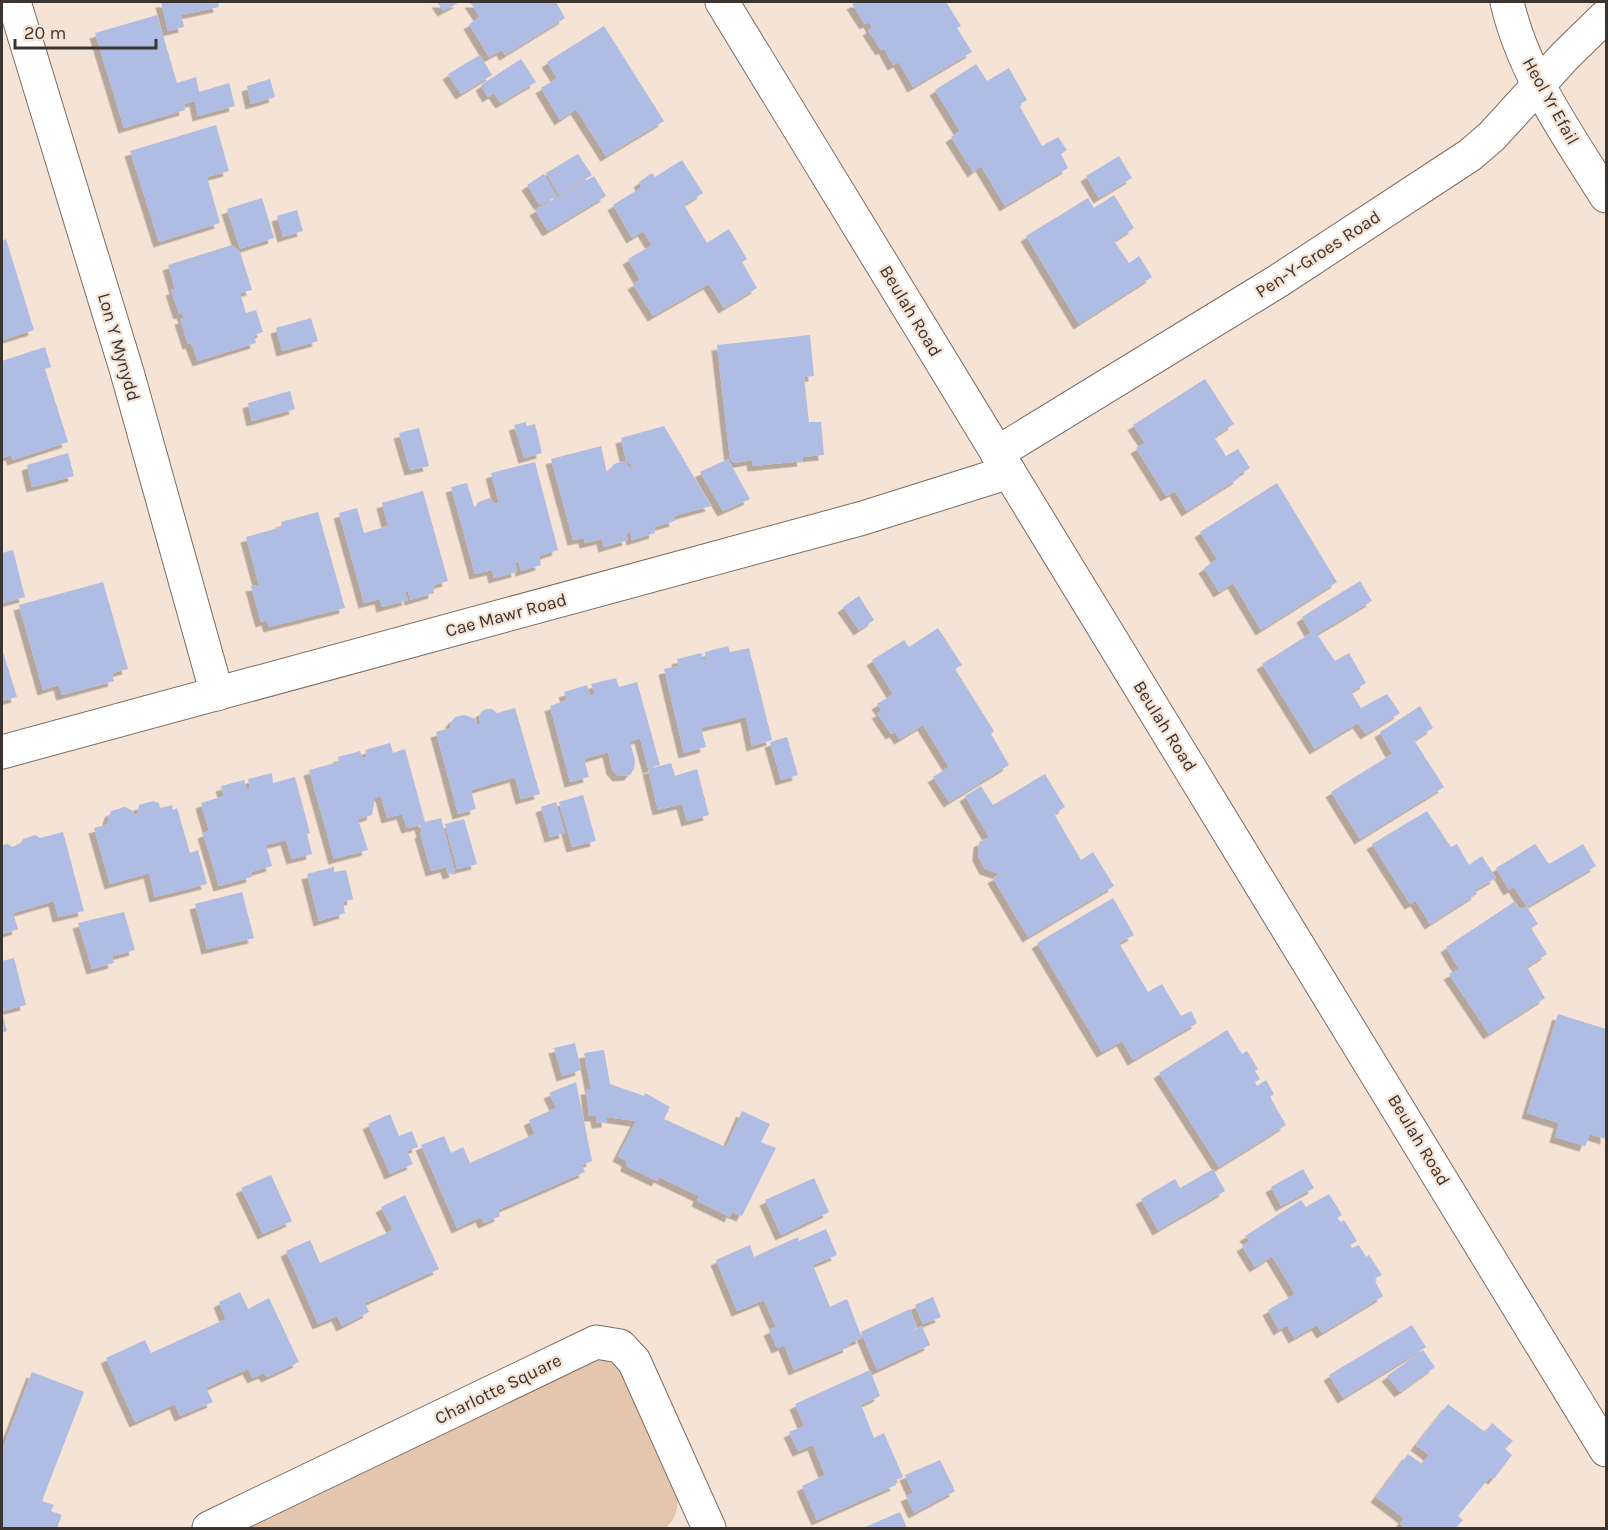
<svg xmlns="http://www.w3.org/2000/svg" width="1608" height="1530" viewBox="0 0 1608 1530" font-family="Karla,sans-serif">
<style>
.green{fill:#e4c5ae}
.building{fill:#afbce4;filter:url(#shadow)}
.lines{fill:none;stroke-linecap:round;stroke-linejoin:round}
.minor-casing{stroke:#7d6d60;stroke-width:35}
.minor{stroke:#fff;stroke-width:33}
.labels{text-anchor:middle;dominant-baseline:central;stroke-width:4.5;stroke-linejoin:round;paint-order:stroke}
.street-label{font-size:18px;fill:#3c342f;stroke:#f5e3d5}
</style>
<defs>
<filter id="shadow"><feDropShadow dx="-5.5" dy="5.5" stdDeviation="0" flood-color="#0004"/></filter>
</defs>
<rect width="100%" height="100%" fill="#f5e3d5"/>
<path class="green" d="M595,1359h14l11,9 58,131c-1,12 -3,22 -13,29h-425z"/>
<g class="building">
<path d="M161,2h57l1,5 -38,8 3,12 -16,4z"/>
<path d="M437,2h23l-17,9z"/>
<path d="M470,2h86l9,16 -60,37 -3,-5 -13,7 -20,-33 11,-7z"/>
<path d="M855,2h91l15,24 -4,2 15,24 -59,35 -14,-25 -6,3 -9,-17 -3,2 -13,-20 4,-2 -3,-6 -4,2 -13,-20 3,-1z"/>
<path d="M157,15l20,68 19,-6 3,15 30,-9 6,23 -37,10 -3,-15 -11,3 1,6 -61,18 -29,-95z"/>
<path d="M604,26l60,95 -58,35 -30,-47 -16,11 -19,-32 16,-10 -10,-16z"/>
<path d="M480,55l12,20 -31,19 -13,-20z"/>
<path d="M521,59l15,23 -35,21 -7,-10 -6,4 -7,-12z"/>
<path d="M976,64l11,17 22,-13 18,32 -8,5 23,41 16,-9 9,13 -6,4 7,14 -63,38 -24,-40 -8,6 -22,-35 9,-6 -25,-41z"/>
<path d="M270,79l5,18 -24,7 -4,-18z"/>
<path d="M216,125l13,46 -22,6 13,46 -61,19 -29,-91z"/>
<path d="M578,154l14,21 -33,20 -13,-22z"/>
<path d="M1119,156l13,22 -33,20 -13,-22z"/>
<path d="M682,160l21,33 -19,12 23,38 22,-14 18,30 -5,3 15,26 -33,20 -15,-24 -56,32 -20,-32 7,-4 -12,-21 24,-14 -9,-14 -11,7 -19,-33 29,-18 -3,-5 13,-9 3,4z"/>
<path d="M544,174l13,22 -17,9 -13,-20z"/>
<path d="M594,176l12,20 -58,35 -13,-21z"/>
<path d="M1114,195l20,33 -20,13 15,22 10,-7 13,21 -73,47 -53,-88 62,-38 6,10z"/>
<path d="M262,198l12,40 -34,11 -13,-40z"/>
<path d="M297,210l6,21 -20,6 -6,-21z"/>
<path d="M6,239l28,91 -32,10v-99z"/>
<path d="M232,245l8,7 12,38 -12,3 6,20 10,-3 7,22 -9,3 2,8 -58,18 -7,-18 -3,1 -8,-25 4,-1 -2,-5 -3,1 -8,-24 4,-1 -7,-24z"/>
<path d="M311,318l7,23 -36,10 -6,-23z"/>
<path d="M810,335l4,41 -10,1 5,45h12l3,33 -22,2 1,4 -50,5 -1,-6 -18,3 -4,-4 -13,-114z"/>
<path d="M45,347l6,20 -6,2 23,73 -55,18 -2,-5 -9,3v-97z"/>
<path d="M1205,379l29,45 -20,13 12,19 12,-7 12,19 -12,7 1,3 -52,33 -12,-20 -9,5 -30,-48 9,-5 -12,-18z"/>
<path d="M290,391l5,18 -43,12 -4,-18z"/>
<path d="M526,422l1,4 8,-2 7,29 -18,5 -10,-33z"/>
<path d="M664,426l47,80 -37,10 1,5 -21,6 1,6 -23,7 -2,-8 -4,2 2,6 -24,7 -2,-8 -17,4 -1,-5 -11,2 -22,-81 50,-13 6,27 7,-9 10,-3 6,7 3,-2 -7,-5 -5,-23z"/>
<path d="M419,428l10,38 -19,4 -11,-37z"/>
<path d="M68,453l6,23 -42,11 -5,-22z"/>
<path d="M728,459l22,40 -27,12 -23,-39z"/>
<path d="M535,462l23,88 -19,6 2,9 -20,6 -2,-9 -4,1 2,9 -23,6 -2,-8 -17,4 -24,-87 16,-4 8,26 3,-7 12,-4 5,6 4,-1 -8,-30z"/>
<path d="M1277,483l60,99 -76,48 -28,-47 -14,9 -15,-24 13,-9 -17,-27z"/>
<path d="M423,491l25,90 -15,4 1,8 -24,7 -2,-9 -3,1 3,8 -26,7 -2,-8 -16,4 -25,-90 18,-5 7,25 24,-7 -6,-23z"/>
<path d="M318,512l27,96 -76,19 -2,-7 -6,2 -10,-36 8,-1 -13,-48 36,-10 -1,-5z"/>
<path d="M13,550l12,47 -23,6v-50z"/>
<path d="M1360,581l12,20 -55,33 18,27 14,-8 17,30 -15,9 10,16 26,-14 13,19 -34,21 -8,-11 -43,26 -53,-85 49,-31 -9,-16z"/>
<path d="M103,582l25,87 -16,4 2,8 -52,14 -3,-10 -16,5 -24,-85z"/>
<path d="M859,596l15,24 -15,10 -16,-23z"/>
<path d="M938,628l24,37 -7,4 39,62 -3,3 18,31 -60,37 -16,-25 16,-10 -26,-42 -23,14 -5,-7 -4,2 -14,-21 5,-2 -5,-7 16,-10 -21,-34 32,-20 5,7z"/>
<path d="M728,646l2,6 19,-4 23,92 -20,6 -6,-29 -45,11 5,19 -22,6 -20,-84 14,-3 -1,-7 24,-6 2,6h3l-1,-7z"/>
<path d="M2,649l15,48 -15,4z"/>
<path d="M616,678l3,9 18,-5 23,83 -12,3 -8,-30 -10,4 5,18 -1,9 -4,6 -12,1 -6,-7 -4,-17 -24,7 5,18 -19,5 -20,-76 17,-6 -3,-8 23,-7 3,11 5,-2 -4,-10z"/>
<path d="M1420,706l13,22 -19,12 30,47 -84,52 -29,-47 61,-38 -12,-22z"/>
<path d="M515,708l25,86 -19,5 -6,-22 -44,13 5,19 -18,5 -22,-82 14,-4 1,-6 4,-5 9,-2 12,4 1,5h4l-2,-6 2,-6 5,-3h6l5,4z"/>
<path d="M787,737l11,38 -17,5 -11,-38z"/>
<path d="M390,743l3,10 12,-4 20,73 16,-4 14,54 -7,2 -2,-7 -15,4 -11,-38 2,-1 -2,-7 -13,3 -5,-14 -15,4 -6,-22 -6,2 -3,17 -14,4 10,31 -34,9 -25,-89 30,-8 -1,-5 22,-6 2,7 5,-1 -2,-7z"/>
<path d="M671,763l4,13 22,-7 12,46 -22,6 -5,-17 -24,6 -10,-41z"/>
<path d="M272,773l1,10 22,-6 15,56 -3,1 5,20 -20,5 -6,-19 -20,5 6,21 -21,6 1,5 -33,9 -16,-53 6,-2 -8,-28 23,-7 -3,-10 23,-6 3,9h3l-2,-10z"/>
<path d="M1045,774l20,33 -11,7 27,46 12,-8 21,34 -86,51 -35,-59 7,-4 -15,-5 -7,-13 1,-14 10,-5 -24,-41 16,-10 12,19z"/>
<path d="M583,795l13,46 -24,6 -13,-45z"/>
<path d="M153,801l6,2 1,5 12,-3 1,5 4,-2 13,45 8,-3 9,34 -52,13 -6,-24 -39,11 -16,-56 15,-4 -1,-6 3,-7 14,-4 8,4 1,4 3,-1 2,-9z"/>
<path d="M556,802l9,31 -15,4 -9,-30z"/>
<path d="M1427,811l24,36 6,-3 12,21 13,-9 14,22 -21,12 2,4 -47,30 -14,-23 -6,3 -38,-60z"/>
<path d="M464,819l13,45 -20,5 -12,-45z"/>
<path d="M63,832l21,79 -26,6 -4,-16 -41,12 5,16 -16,5v-89l6,-1 4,3 8,-3 3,-5 12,-4 5,3z"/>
<path d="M1535,844l14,20 34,-20 13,22 -69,41 -13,-20 -5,3 -13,-22z"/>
<path d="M334,867v5l12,-2 7,29 -10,3 2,11 -26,8 -12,-47z"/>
<path d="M242,892l12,46 -47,11 -12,-45z"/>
<path d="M1113,898l21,37 -15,8 29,49 14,-8 19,32 10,-5 6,12 -64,37 -11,-19 -20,11 -65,-109z"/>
<path d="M1514,902l6,7 7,-2 11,17 -7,4 16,26 -20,13 18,31 -56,36 -40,-60 10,-5 -13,-22z"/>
<path d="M124,912l11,38 -22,6 -6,-16 7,23 -22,6 -14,-46z"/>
<path d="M14,958l12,47 -24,6v-50z"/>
<path d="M2,1012l5,19 -5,2z"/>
<path d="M1558,1014l48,15v110l-16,-5 -5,12 -30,-9 4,-14 -32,-10z"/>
<path d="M1227,1030l15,24 5,-3 11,18 -3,2 5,8 -5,3 2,4 9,-6 8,14 -4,3 16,28 -67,42 -60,-94z"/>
<path d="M575,1043l6,27 -19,6 -8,-28z"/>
<path d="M604,1050l6,34 34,12 1,-3 25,14 -6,12 62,28 16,-36 28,13 -9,18 15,6 -34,68 -10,-4 -2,5 -33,-16 2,-5 -40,-19 -2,4 -31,-15 1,-5 -9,-5 18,-35 -29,-4v5l-10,1 -1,-7h-7l-3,-27h5l-7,-36z"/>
<path d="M576,1082l16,79 -10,4 3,7 -87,38 2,6 -16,7 -3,-6 -24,11 -36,-83 23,-9 7,17 12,-6 7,16 65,-29 -6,-14 27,-12 -7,-15z"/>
<path d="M390,1114l9,22 13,-5 6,16 -11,4 6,13 -23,10 -22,-50z"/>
<path d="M1213,1169l12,22 -67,39 -17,-31 34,-20 5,9z"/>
<path d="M1303,1169l11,19 -33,18 -10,-19z"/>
<path d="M271,1175l21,46 -29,13 -22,-46z"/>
<path d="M814,1178l15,34 -48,23 -16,-35z"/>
<path d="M1329,1194l13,21 -5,3 4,4 3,-2 13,21 -7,4 2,3 7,-3 7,12 3,-2 13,20 -8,4 9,17 -61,37 -5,-8 -23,13 -7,-13 -8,5 -11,-20 27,-16 -23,-38 -17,11 -13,-21 8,-5 -5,-5 56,-36 5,7z"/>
<path d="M405,1195l34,74 -74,34 4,9 -27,14 -5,-10 -19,8 -32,-73 24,-11 10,23 73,-33 -12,-23z"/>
<path d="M826,1229l11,26 -24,10 17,42 17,-8 15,39 -14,6 1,3 -55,23 -10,-25 -7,3 -8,-18 7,-3 -12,-27 -27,11 -21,-51 34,-15 4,12 44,-20 1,4z"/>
<path d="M240,1292l8,17 21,-11 30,64 -32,15 -3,-4 -11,5 -5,-9 -42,19 7,14 -33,14 -5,-12 -40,18 -29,-64 39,-18 6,13 75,-34 -7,-17z"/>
<path d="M933,1297l8,20 -18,7 -8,-19z"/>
<path d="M910,1309l7,19 -10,6 15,-8 8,19 -53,25 -16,-38z"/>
<path d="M1412,1325l14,22 -83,51 -14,-23z"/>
<path d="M1423,1350l12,17 -35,25 -13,-16z"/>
<path d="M870,1370l10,26 -19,9 13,33 10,-5 19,44 -9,4 2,4 -79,35 -15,-34 23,-11 -12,-30 -15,6 -9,-19 15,-6 -9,-22z"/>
<path d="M32,1372l52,20 -42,109 12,4 -3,6 11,4 -5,13h-55v-78z"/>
<path d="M1448,1404l37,28 7,-9 21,18 -8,8 7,6 -18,24 -4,-2 -32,39 5,4 -7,8h-50l-6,-4 4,-6 -28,-21 32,-43 14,10 7,-9 -13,-10z"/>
<path d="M940,1460l15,31 -41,22 -8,-17 7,-3 -8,-18z"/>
<path d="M900,1512l7,16h-44z"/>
</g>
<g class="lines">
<defs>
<g id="minor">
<path d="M14,2l113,370 90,322"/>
<path d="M722,2l884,1448"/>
<path d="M1507,2c16,71 61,133 99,194"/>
<path d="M997,453l281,-172 192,-126 22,-19 73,-80 41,-40"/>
<path d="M2,752l861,-234 146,-46"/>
<path d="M209,1528l387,-186 24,4 14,15 75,167"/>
</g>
</defs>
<use href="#minor" class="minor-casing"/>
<use href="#minor" class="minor"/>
</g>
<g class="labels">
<g class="street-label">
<text transform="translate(1551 101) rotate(61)">Heol Yr Efail</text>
<text transform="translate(1318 254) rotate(-33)">Pen-Y-Groes Road</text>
<text transform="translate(911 311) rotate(59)">Beulah Road</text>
<text transform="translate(119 347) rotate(74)">Lon Y Mynydd</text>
<text transform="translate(506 615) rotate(-15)">Cae Mawr Road</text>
<text transform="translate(1165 726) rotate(58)">Beulah Road</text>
<text transform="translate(1419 1140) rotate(59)">Beulah Road</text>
<text transform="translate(498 1389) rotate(-26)">Charlotte Square</text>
</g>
</g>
<rect width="1608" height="1530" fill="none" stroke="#3c342f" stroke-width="6"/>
<path d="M15 39v9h141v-9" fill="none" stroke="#3c342f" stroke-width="3"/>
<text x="24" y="39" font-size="18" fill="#3c342f" stroke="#f5e3d5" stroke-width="4.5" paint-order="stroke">20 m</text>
</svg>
